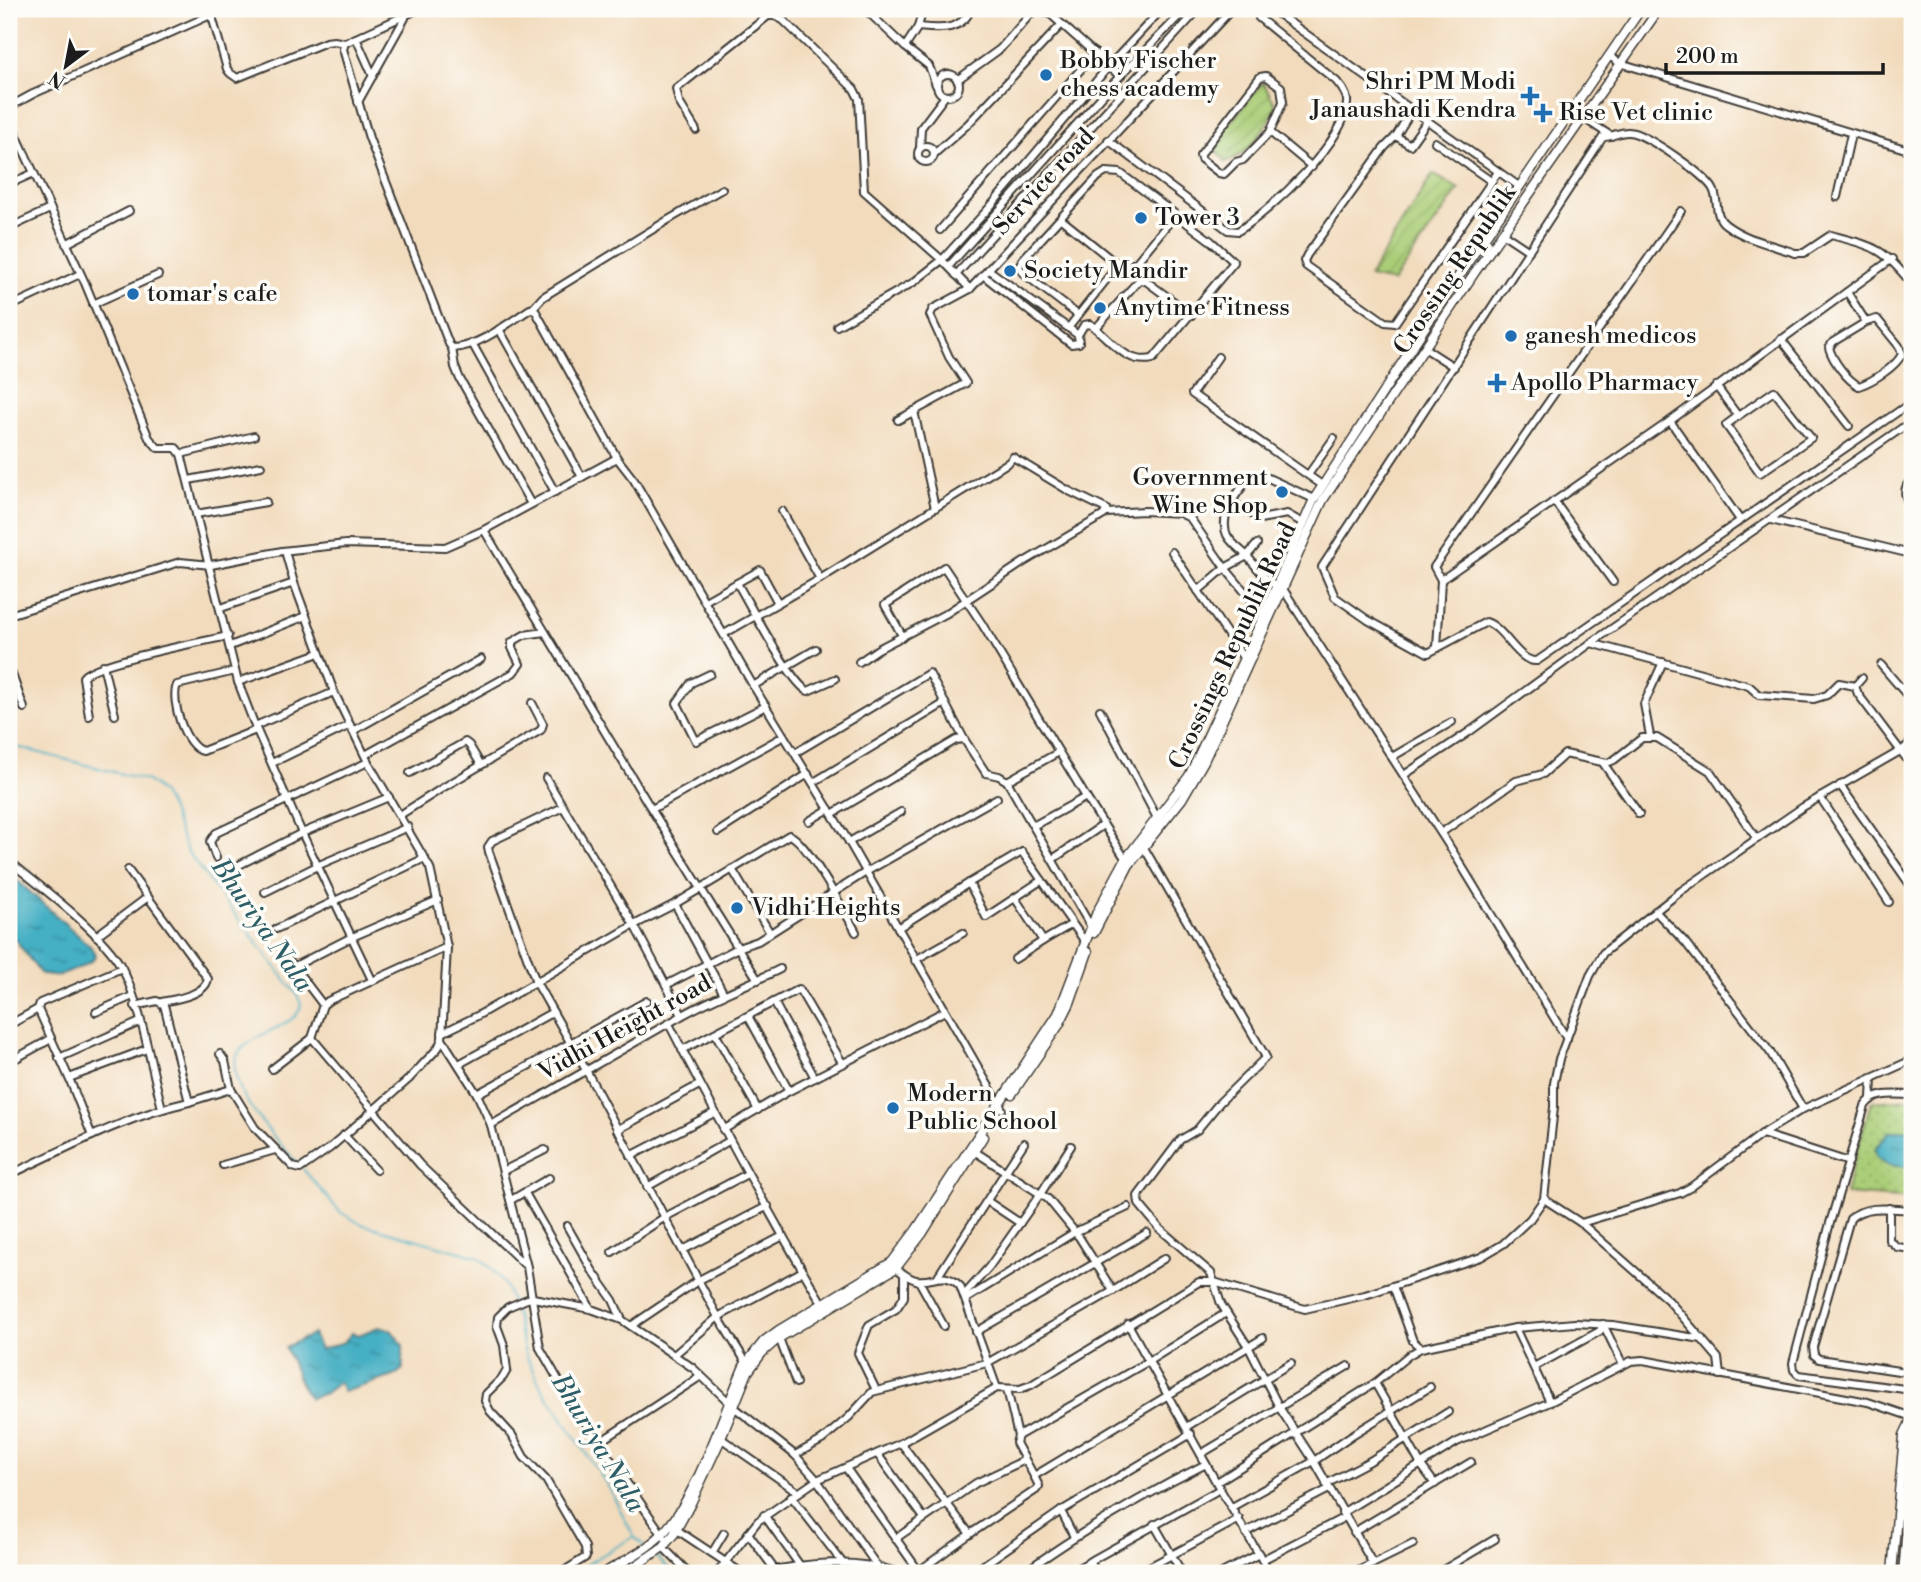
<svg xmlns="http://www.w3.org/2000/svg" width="1921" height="1582" viewBox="0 0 1921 1582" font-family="'Libre Bodoni',serif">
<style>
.grass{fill:url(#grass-dots);stroke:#63744a;stroke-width:2}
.garden{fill:url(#garden-furrows);stroke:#63744a;stroke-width:2}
.water{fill:url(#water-ripples);stroke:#306670;stroke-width:2}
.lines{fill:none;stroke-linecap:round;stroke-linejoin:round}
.stream{stroke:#44afc3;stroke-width:2}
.minor-casing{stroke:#3c3934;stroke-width:10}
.tertiary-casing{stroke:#3c3934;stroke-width:11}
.minor{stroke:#fff;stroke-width:6}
.tertiary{stroke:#fff;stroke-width:8}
.poi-dot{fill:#1f6fb2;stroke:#fdfcf7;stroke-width:2.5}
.labels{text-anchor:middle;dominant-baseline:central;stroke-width:7;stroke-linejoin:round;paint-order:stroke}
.poi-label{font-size:24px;fill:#1c1c1c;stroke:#fdfcf7;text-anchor:start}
.street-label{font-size:24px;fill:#1c1c1c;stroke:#fdfcf7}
.water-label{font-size:26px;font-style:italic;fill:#2e5e67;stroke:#fdfcf7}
</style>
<defs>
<pattern id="grass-dots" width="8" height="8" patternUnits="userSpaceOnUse" patternTransform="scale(1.75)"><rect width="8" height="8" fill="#aacd77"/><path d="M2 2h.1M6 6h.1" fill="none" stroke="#92af66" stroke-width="1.8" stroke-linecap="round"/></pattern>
<pattern id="garden-furrows" width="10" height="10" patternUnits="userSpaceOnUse" patternTransform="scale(1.75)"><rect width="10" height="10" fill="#aacd77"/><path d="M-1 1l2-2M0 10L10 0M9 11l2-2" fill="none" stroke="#92af66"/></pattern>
<pattern id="water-ripples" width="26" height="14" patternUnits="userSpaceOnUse" patternTransform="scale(1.75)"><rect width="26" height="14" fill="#44afc3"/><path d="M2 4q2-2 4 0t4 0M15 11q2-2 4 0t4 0" fill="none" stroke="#388e9e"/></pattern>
</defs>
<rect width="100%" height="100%" fill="#fdfcf7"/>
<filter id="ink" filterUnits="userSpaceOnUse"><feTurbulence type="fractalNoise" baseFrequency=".0143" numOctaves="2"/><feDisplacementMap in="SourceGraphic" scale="14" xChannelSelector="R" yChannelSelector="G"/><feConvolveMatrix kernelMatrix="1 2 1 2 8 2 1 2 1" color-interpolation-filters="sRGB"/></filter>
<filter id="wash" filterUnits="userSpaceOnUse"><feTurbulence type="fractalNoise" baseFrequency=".00686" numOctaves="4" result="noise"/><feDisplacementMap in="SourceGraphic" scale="28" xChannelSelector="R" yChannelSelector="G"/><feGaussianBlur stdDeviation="1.57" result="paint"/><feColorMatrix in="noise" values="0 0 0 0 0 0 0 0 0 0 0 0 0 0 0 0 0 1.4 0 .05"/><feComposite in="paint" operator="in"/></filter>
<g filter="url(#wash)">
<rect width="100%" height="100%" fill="#f2dbbd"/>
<path class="grass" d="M1912,1099v100l-67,-5 26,-92z"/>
<g class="garden">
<path d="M1263,82l14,25c-13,22 -25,46 -51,55l-14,-16z"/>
<path d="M1433,174l26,15 -66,93 -24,-5z"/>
</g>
<g class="water">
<path d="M9,873l83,75 3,4 -1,7c-13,9 -39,23 -54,14l-31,-42z"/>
<path d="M1912,1129v39l-23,-3 -11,-7 -3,-8 14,-18z"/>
<path d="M378,1327l13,3 12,15v24l-9,7 -51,16 -4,-10 -14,11 -15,5c-13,-15 -16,-34 -25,-51l28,-13 7,16 24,-8 8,-9 7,2z"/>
</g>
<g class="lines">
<g class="stream">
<path d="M9,745l136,35c27,12 30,49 44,74l108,141 4,9c-2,13 -11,16 -21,22 -13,7 -32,14 -41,26 -21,32 41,90 60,113"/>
<path d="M303,1169l37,43 21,12 117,33 15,13 12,15 7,18"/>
<path d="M514,1308l11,45 16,34 67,99 26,51 10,9"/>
<path d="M656,1557l17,16"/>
<path d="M572,1573l61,-36"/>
</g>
</g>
</g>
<g filter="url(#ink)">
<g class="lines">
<defs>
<g id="minor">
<path d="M219,9l-6,5v6l14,49 3,4 7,5 89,-36 8,-1 11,2"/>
<path d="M419,9l-74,34 -2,6 26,89 80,206 3,4c25,0 58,-26 78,-39l5,1 82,148"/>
<path d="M865,9l40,38 24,19 7,19"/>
<path d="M1037,9l8,4 8,-4"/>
<path d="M1076,9h3"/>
<path d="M1271,9l249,178"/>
<path d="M1048,12l72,64"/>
<path d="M918,27c21,2 43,5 53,-18"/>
<path d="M356,38l17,38"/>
<path d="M905,47l13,-20 5,-18"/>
<path d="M1609,56l11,7 292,88"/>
<circle cx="948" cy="85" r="11"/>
<path d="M957,80l43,-31 35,-40"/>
<path d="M358,102l47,-84"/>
<path d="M9,107l24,-13 180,-80"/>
<path d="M1412,110l-16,26 -12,12 -77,107 -3,6 2,5 79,56 10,1 103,-151"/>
<path d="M1582,117l29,19"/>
<path d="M9,119l76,164 64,155 9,10h18l5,6 57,228 17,44 47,107 70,147"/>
<path d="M696,130l-17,-28 -3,-13 92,-73h7l8,4 71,69 5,10 5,92 78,69 28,29 -37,20 -3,6 19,42 17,26 -68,37"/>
<path d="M1270,132l13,-30 -2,-15 -15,-11 -6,1 -60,78 1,4 18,14 5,1 12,-12 7,-2 27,-28 42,35"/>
<path d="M1396,136l14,9 17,-24"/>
<path d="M1108,140l120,90 10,1c31,-19 112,-93 109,-131 -1,-8 -6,-13 -11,-19l-77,-63 4,-9"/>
<path d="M1435,142l56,39"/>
<circle cx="926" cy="154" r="8"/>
<path d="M920,148l1,-20 24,-32"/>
<path d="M934,154l34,-30 93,-99"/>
<path d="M9,184l25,-11"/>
<path d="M1837,197l14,-63"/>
<path d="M1061,219l57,46 17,-1 5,7v8l6,2 -7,-1 -43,48"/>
<path d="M9,228l41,-19"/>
<path d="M940,230l155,-177"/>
<path d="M1502,233l27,18"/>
<path d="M66,244l63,-33"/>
<path d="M1135,264l40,-49"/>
<path d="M949,266l171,-190 66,-67"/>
<path d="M989,270l89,65"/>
<path d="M956,275l243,-266"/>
<path d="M984,276l87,68 8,-1 -1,-8 6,-10 6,-1c21,15 35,41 63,35l81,-97 -23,-21 -91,-68 -14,-1 -8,5 -76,83 -3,7 4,6 55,42"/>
<path d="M1146,281l46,34"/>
<path d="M1912,284c-30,-37 -36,-37 -81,-49l-27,18h-9c-23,-8 -51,-14 -70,-29 -11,-8 -6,-24 -12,-35 -7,-14 -68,-56 -84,-57 -9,-1 -16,5 -26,5l-281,430 13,30 33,23 60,33 58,-31c19,6 32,41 51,39l375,-259"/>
<path d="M970,289l262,-280"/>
<path d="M1847,292l19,30"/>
<path d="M93,304l65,-29"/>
<path d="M9,307l71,-33"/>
<path d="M533,308l10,-11 125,-77 54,-31"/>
<path d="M1877,319l22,27 3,8c-6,13 -29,27 -43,32 -12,-6 -26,-25 -30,-38l4,-6 33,-20z"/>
<path d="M837,326l77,-44 28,-22 48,-53 119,-141 53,-57"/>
<path d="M1069,327l49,-62"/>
<path d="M499,329l83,148"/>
<path d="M1781,339l68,87"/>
<path d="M472,343l83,149"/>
<path d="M452,348l3,19 5,12 71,125"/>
<path d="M1426,349l28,18"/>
<path d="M1218,357l-26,37 130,91"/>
<path d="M1716,386l22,30 -12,9 34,48 51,-35 -37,-47 -36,25"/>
<path d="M914,411l21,97"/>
<path d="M1670,421l70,99"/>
<path d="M181,454l73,-18"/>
<path d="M1308,475l26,-37"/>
<path d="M1912,479c-11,10 -7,19 0,30"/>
<path d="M189,480l72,-14"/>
<path d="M1554,501l59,81"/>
<path d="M1232,502l28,17 27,-5 16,9"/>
<path d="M782,511l38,68"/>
<path d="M1106,513l39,-2 35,2 10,5 35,50 39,47"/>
<path d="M196,514l70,-12"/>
<path d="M1771,520l140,34"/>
<path d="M484,530l163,272 111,178"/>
<path d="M1257,544l-10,12c-6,-6 -16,-13 -20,-21 -9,-20 11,-44 23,-57l16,-1 48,22"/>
<path d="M1172,552l72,107"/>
<path d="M1441,580l-7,-13 247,-356"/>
<path d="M737,583c12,20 54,101 71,108l27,-12"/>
<path d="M1198,591l27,-23 22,-12 23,27 8,1 5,5 172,266 112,184"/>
<path d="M705,601l55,-31 18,33"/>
<path d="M221,608l73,-25"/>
<path d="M9,615l171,-53 31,3 71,-14 64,-7 99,3 39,-17 133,-72 17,22 120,207 95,155 153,267"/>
<path d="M724,634l96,-55 189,-117 4,-5 56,34 37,18 -2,6 -80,47 -77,51 -69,36 -19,13"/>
<path d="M903,637l-18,-32 59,-38 38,57 104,173 -53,29"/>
<path d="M1591,643l158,43 10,9 55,4 13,-4 12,-12 16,3"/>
<path d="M230,646l76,-30"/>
<path d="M1437,648l4,-68 229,-159 222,-162"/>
<path d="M103,665l12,50"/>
<path d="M1881,665l31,36"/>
<path d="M9,666l15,42"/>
<path d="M235,671l-58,14c-7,15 8,63 26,66l53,-21"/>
<path d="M710,674l-19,9 -14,20 19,38 70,-35"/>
<path d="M1862,678l-7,8 3,8 54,72"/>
<path d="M238,682l81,-29"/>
<path d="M753,686l63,-37"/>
<path d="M1100,710l57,108"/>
<path d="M89,716l-6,-39c7,-14 122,-36 145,-41"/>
<path d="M255,726l79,-34"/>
<path d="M353,731l128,-72"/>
<path d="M1650,736l-6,-32 19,-42"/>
<path d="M795,753l134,-80 35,66"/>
<path d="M365,755l148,-82 7,-9 -8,-16v-6l12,-7 21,-3"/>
<path d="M1392,757l60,-35"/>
<path d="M272,763l78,-38"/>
<path d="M1603,763l36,51"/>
<path d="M410,773l55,-31 4,3 12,20"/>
<path d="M1404,775l65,-43 122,-89 321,-222"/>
<path d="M546,778l88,147 48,90"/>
<path d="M1007,781l52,-29"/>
<path d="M814,782l131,-79"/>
<path d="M1840,785l71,101"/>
<path d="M1086,797l42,66"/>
<path d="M1820,797l69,105"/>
<path d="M563,807l-71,34 -4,6 1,5 47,130 51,90 131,245 28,45"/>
<path d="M652,809l132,-73"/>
<path d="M832,814l124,-74 8,-1 22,34 13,3 8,5 84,146"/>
<path d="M400,815l44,-28 97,-57 2,-6 -11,-21"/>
<path d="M809,821l20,-12"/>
<path d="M718,832l90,-58"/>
<path d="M1441,833l75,-52 27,-7 22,-20 42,9 7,-3 28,-22h15l53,33 47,68"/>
<path d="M849,842l52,-30"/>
<path d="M1143,846l123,211 -46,45 -23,28 -17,10 -42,56 1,8 21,25 51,44 10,31 28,44 30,59 35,54 59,103"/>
<path d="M216,858l-6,-16 6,-9 152,-71"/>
<path d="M1053,859l50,-34"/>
<path d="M9,861c31,25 95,73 113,107 19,37 29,99 40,140"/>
<path d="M237,866l65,-33 87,-36"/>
<path d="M732,869l38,64"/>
<path d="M128,870l80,109c-3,16 -32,20 -46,23"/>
<path d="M1042,880l-56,37 -17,-34 53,-31 64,91"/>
<path d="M265,892l54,-27 89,-38"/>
<path d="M1015,898l28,43 29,-17"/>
<path d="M675,904l49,90"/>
<path d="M1655,911l30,31 85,110 33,57"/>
<path d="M898,928l71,-45"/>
<path d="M276,929l149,-71"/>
<path d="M96,936l52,-39"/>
<path d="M282,951l41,54"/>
<path d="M1015,959l28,-18"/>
<path d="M915,960l48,-27"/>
<path d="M295,966l55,-28 88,-38"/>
<path d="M122,968l-82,35 -2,6 31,69 78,-29"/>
<path d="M666,985l72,-37 20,-7 108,-69 131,-74"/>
<path d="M774,1002l41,76"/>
<path d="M135,1006l22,-5 7,4 25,97 42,-13 -6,-28 -5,-7"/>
<path d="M96,1012l37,-16"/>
<path d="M748,1016l41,75"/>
<path d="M669,1024c49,95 99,189 154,281"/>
<path d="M9,1025l29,-16"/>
<path d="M442,1033l35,-17 157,-91 41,-21 114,-69c16,3 57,79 67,97"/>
<path d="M715,1033l43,77"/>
<path d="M312,1038l108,127 105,100"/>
<path d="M442,1039l35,55 14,31 36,142 13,81 31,54 93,135"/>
<path d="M682,1050l117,-61 44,75"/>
<path d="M59,1058l81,-36"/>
<path d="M9,1062l42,-23"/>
<path d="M459,1064l94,-52"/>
<path d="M272,1069l40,-31 11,-33 5,-4 119,-54"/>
<path d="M69,1078l23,58"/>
<path d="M231,1089l24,39 38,39 7,2 30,-21 79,-69 29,-31 4,-9 5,-92 -17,-79 -62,-106 -34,-70 -40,-109 -9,-32"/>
<path d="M477,1094l170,-93"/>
<path d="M1912,1095c-15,0 -38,-4 -47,11l-35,117 -37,140 1,7 5,5 113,15"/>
<path d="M1871,1098l1,-20"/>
<path d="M491,1125c64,-36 128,-73 192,-110 31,-18 65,-30 97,-46"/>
<path d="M617,1130l82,-45"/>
<path d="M723,1130l66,-39 156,-80"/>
<path d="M1762,1134l87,28"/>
<path d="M344,1135l32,35"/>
<path d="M974,1151l74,48 31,38 34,54"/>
<path d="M631,1156l83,-43"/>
<path d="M223,1165l52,-15"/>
<path d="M503,1171l42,-21"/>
<path d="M9,1175c58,-27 117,-59 180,-73"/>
<path d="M647,1187l82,-46"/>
<path d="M525,1193l66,116"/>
<path d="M1544,1199l37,24 88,78 49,57 2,17"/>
<path d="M511,1200l38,-22"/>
<path d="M987,1201l33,22"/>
<path d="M1889,1208v32l8,7 15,2"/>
<path d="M1912,1210c-19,-1 -48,-6 -62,9l-37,128 1,8 5,4 93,14"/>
<path d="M1581,1223l99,-30 11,-6 71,-53 41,-25 109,-49"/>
<path d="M567,1226l25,44 21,30 9,20"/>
<path d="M683,1250l85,-44"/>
<path d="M612,1252l53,-35 82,-43"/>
<path d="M896,1268c6,5 12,10 20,12 18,3 27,-11 44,6l37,102"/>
<path d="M938,1276l86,-133"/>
<path d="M919,1281l25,45"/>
<path d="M1393,1286l20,55 8,7 94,-20 60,-5 38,2 89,14"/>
<path d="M965,1294l24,-27 52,-74 30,-47"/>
<path d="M966,1299l109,-67 53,-25"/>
<path d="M1128,1324l92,165 50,84"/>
<path d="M1603,1324l20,41"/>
<path d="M631,1326l68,-46 84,-44"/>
<path d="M1515,1328l35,74"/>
<path d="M976,1332l171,-99"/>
<path d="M779,1338l17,45"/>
<path d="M674,1355l44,-38 85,-46"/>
<path d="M1534,1367l66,-36 3,-7"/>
<path d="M1375,1383l46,82 14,19"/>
<path d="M1007,1389l11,47"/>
<path d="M876,1390l-18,-37 11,-28 27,-16 8,-12v-22"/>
<path d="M1186,1427l105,-64"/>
<path d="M719,1437l79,55"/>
<path d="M600,1442l101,-66"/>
<path d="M901,1443l69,91"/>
<path d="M1201,1454l147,-88"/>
<path d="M795,1455l27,-15 27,-23 23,-25 115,-29 126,-72 52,-33"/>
<path d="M878,1455l46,63"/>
<path d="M846,1468l72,102"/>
<path d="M1034,1476l-18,-33 2,-7 131,-75 77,-48"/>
<path d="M1217,1482l158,-99 34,-28 12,-7"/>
<path d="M1326,1484l44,-23 78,-49"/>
<path d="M791,1496l51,66"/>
<path d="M1232,1507l82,-46 38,-26 78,-48"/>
<path d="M1061,1511l13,26"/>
<path d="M1342,1513l115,-71 93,-40 81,-41 12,-1 225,42 44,15"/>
<path d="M764,1515l37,52"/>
<path d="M1154,1524l28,49"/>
<path d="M674,1528l68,45"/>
<path d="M1246,1532l83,-43"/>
<path d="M1354,1532l117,-70"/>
<path d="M748,1533l27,37"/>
<path d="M895,1539l81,-56 49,-23"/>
<path d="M663,1547l26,26"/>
<path d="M712,1553l12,-20"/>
<path d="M1262,1560l83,-43"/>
<path d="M1090,1561l7,12"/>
<path d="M561,1573l25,-16 -1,-10 -39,-67 -22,-23 -12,-22 -22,-24 -5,-10 1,-7 17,-17 4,-7 -3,-25 -7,-19 1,-9 10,-10 19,-8 6,-1 58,11 31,11 71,48 41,39 61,48 22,25 60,86"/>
<path d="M717,1573l41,-52 59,-41 84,-37 96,-55 23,1 11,-4 168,-103h15l91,27 60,-14 116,-38 22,-13 27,-25 14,-20 10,-92v-24l5,-24 31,-83 13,-23 78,-62 122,-84 99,-57 10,-8"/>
<path d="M761,1573c47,-11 94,-15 139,0"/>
<path d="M916,1573l54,-39 66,-44 3,-4 -5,-10 229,-138"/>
<path d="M972,1573l89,-62 130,-77"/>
<path d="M1023,1573c58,-42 119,-77 183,-109"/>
<path d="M1069,1573l151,-84"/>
<path d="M1138,1573l101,-54"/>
<path d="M1222,1573l37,-19"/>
<path d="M1354,1573l59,-29"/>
<path d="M1438,1573l57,-34"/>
</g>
<g id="tertiary">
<path d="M1910,9h2"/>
<path d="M1094,933l35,-68 53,-66 22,-38 119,-261 152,-228 184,-263"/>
<path d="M1012,1094l47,-69 11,-22 18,-51"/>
<path d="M604,1573c20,-12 41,-22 58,-39 34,-34 62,-122 82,-168l20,-25 15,-11 113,-68 24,-32 142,-216 39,-102 28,-52 64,-84 71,-152 54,-125 137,-212 190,-278"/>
<path d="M625,1573l38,-26 11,-13 17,-31 29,-62 28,-69 14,-19 17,-15 117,-70 26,-34 61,-97"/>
<path d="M1892,1573l12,-138 8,-17"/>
<path d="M1903,1573l9,-99"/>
</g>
</defs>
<use href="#minor" class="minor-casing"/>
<use href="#tertiary" class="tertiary-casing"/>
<use href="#minor" class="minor"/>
<use href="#tertiary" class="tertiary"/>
</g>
</g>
<g class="poi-dot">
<circle cx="1046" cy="75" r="7"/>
<path d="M1526.5 85.5h7v7h7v7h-7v7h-7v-7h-7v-7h7z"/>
<path d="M1539.5 102.5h7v7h7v7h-7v7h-7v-7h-7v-7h7z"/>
<circle cx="1141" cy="218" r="7"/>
<circle cx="1010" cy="271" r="7"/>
<circle cx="133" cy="294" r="7"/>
<circle cx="1100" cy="308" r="7"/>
<circle cx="1511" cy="336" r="7"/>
<path d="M1493.5 372.5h7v7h7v7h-7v7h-7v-7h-7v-7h7z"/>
<circle cx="1282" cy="492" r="7"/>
<circle cx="737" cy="908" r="7"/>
<circle cx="893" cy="1108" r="7"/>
</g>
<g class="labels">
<g class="poi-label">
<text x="1060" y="61">Bobby Fischer<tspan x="1060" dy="28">chess academy</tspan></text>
<text x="1516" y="82" text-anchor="end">Shri PM Modi<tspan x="1516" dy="28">Janaushadi Kendra</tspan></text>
<text x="1559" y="113">Rise Vet clinic</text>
<text x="1155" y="218">Tower 3</text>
<text x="1024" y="271">Society Mandir</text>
<text x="147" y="294">tomar's cafe</text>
<text x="1114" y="308">Anytime Fitness</text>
<text x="1525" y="336">ganesh medicos</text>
<text x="1511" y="383">Apollo Pharmacy</text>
<text x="1268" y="478" text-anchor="end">Government<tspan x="1268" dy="28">Wine Shop</tspan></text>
<text x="751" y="908">Vidhi Heights</text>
<text x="907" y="1094">Modern<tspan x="907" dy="28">Public School</tspan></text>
</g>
<g class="street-label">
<text transform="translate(1044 182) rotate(-47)">Service road</text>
<text transform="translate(1455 270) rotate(-56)">Crossing Republik</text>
<text transform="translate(1233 646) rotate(-65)">Crossings Republik Road</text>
<text transform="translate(625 1028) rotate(-29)">Vidhi Height road</text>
</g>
<g class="water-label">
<text transform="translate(262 925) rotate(55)">Bhuriya Nala</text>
<text transform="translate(598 1443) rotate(59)">Bhuriya Nala</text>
</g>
</g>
<rect width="1921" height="1582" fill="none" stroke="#fdfcf7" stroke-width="35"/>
<g transform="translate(66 66) rotate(212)" stroke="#fdfcf7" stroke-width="5" paint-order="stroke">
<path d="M0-5L12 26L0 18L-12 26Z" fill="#1c1c1c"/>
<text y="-10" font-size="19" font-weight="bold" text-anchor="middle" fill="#1c1c1c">N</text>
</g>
<path d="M1666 63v10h217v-10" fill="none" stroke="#1c1c1c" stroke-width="3.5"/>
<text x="1676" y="63" font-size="21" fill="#1c1c1c" stroke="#fdfcf7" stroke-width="5" paint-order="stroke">200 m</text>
</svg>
